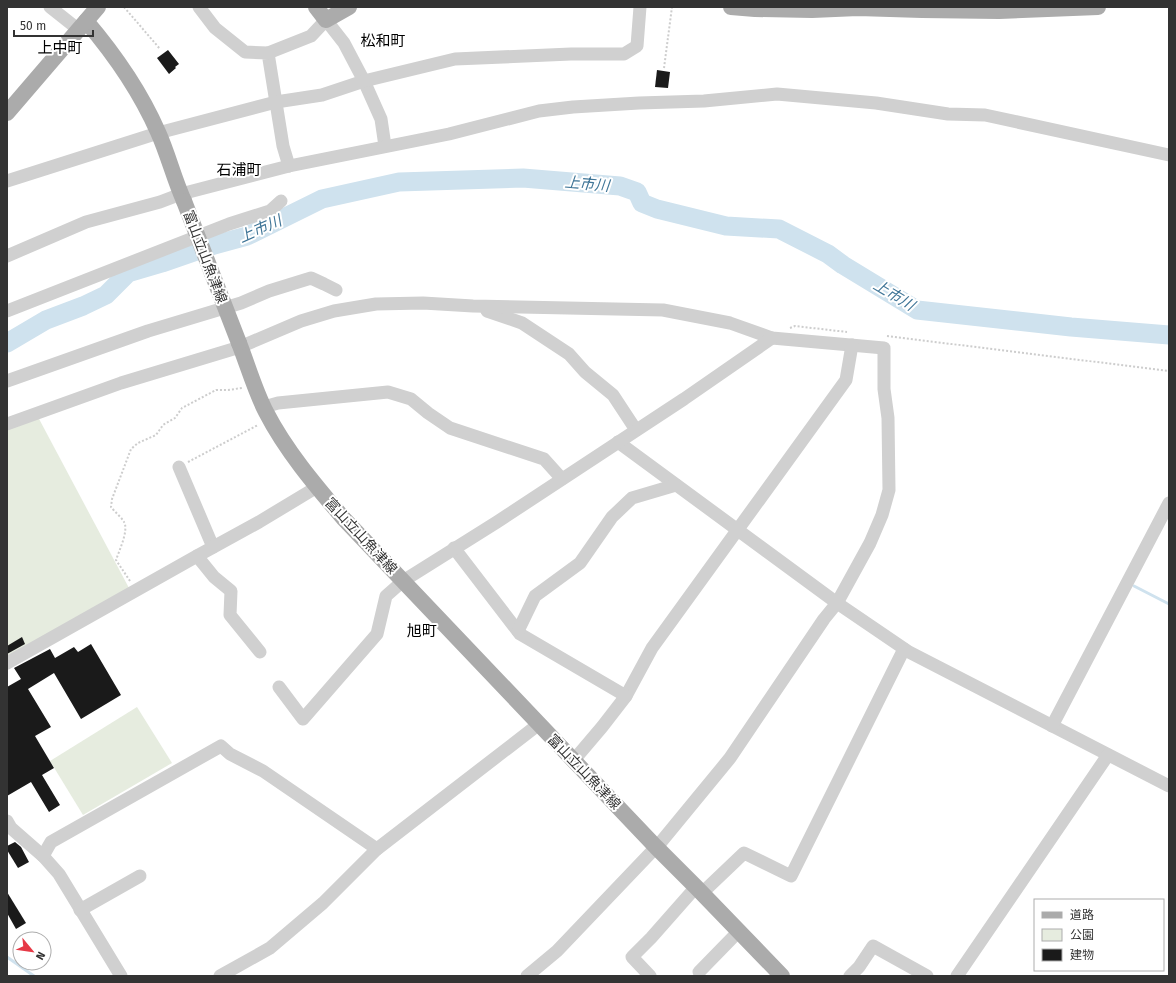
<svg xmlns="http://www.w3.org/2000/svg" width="1176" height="983" viewBox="0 0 1176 983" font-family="'Fira Sans','Noto Sans JP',sans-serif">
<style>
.green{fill:#e6ecdf}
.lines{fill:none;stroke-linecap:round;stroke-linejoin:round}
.stream{stroke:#cfe2ee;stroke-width:3}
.river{stroke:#cfe2ee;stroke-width:19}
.building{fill:#1a1a1a}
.path{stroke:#cdcdcd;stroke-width:2;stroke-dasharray:2 2;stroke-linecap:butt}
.minor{stroke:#d0d0d0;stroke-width:13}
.major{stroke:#ababab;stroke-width:16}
.major-bridge{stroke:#ababab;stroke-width:16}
.labels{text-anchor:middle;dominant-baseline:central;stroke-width:4;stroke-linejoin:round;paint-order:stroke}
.street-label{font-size:14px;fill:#333;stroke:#fff}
.neighbourhood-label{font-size:15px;fill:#000;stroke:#fff}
.water-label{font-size:15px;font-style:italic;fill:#3f7597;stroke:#fff}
</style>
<rect width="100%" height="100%" fill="#fff"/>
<g class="green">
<path d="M38,417l91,171 -122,69v-228z"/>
<path d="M137,707l35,56 -89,52 -33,-54z"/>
</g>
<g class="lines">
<g class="stream">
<path d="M1134,586l35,18"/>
<path d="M7,957l27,19"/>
</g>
<path class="river" d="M7,343l39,-23 37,-14 23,-11 22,-22 34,-10 52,-18 33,-9 75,-37 77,-17 124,-4 97,8 17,6 5,11 15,6 69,17 53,3 49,25 15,11 74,45 154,17 98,8"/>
</g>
<g class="building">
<path d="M168,50l11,14 -4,3 1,1 -7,6 -12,-16z"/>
<path d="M657,70l13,2 -2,16 -13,-1z"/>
<path d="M22,637l3,7 -18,10v-8z"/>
<path d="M91,644l30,51 -40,24 -27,-46 -26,16 23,38 -16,9 19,32 -12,7 18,30 -11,7 -18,-30 -24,14v-109l14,-8 -7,-11 36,-19 5,9 19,-11 4,5z"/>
<path d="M15,842l6,5 8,15 -11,6 -11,-18v-4z"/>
<path d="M7,892l19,31 -10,6 -9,-16z"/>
</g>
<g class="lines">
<g class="path">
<path d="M124,7l36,42"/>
<path d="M664,68l8,-61"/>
<path d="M790,328l5,-2 52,6"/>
<path d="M887,336l282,35"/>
<path d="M188,462l70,-37"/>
<path d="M130,581l-14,-21c3,-9 13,-30 8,-38 -1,-3 -10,-11 -13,-15l1,-8 19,-50 7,-6 18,-8 7,-10 12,-7 7,-10 34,-18h12l14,-2"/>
</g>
<g class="minor">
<path d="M50,7l29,23"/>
<path d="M199,7l16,21 30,24 23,1 15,93 6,20"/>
<path d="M268,53l43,-17 15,-16 18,23 20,38 17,38 4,27"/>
<path d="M7,181l151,-48 118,-31 46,-7 42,-14 91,-22 116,-5h53l13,-8 3,-39"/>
<path d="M7,256l79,-34 74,-20 21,-8 108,-28 160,-32 90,-23 34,-4 66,-4 65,-2 73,-7 99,9 72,11 37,1 184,40"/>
<path d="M7,311l222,-87 41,-13 11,-10"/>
<path d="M487,311l35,12 47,31 16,18 28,23 23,35"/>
<path d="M7,381l141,-50 93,-28 28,-12 42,-13 13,6 12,6"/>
<path d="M264,407l14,-4 110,-11 23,7 17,14 22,15 94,31 18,20"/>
<path d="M7,424l114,-41 119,-36 61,-26 33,-10 42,-7 47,-1 50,3 190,4 67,13 42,15 112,10v41l4,29 1,72 -7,25 -12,28 -33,60 -13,16 -94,139 -69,84 -104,109 -30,25"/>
<path d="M618,442l219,161 72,49 260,134"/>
<path d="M179,467l34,80"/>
<path d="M454,548l66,86 106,62 26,-48 194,-268 6,-35"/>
<path d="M197,556l17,21 17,14 -1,24 30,37"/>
<path d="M518,631l17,-35 45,-33 32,-46 20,-19 44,-13"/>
<path d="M7,663l190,-107 62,-34 58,-35"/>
<path d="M279,687l24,32 74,-85 9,-38 17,-15 94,-59 187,-123 88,-61"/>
<path d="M1052,726l117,-223"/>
<path d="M574,760l28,-33 24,-31"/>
<path d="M7,821l4,7 32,28 16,18 62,102"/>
<path d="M43,856l8,-14 170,-96 9,8 33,17 114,78"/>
<path d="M702,893l42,-40 47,23 113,-227"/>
<path d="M80,910l60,-34"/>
<path d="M699,972l40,-41"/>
<path d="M220,976l50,-28 53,-45 54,-54 162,-125"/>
<path d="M650,976l-18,-19 19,-19 45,-51"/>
<path d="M850,976l9,-9 14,-21 54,30"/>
<path d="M957,976l151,-221"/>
</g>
<g class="major">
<path d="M316,7l10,13 23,-13"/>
<path d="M731,7l24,2 57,1 46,-2 64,2 77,1 99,-4"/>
<path d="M86,21c29,34 54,70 72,111 10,22 16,47 26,69"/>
<path d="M7,113l91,-106"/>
<path d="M239,343c9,23 16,48 27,69 20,39 50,74 78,107l312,328 40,40 86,89"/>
</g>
<path class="major-bridge" d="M184,201l55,142"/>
</g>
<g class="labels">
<g class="street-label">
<text transform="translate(205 257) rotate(69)">富山立山魚津線</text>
<text transform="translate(361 536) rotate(47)">富山立山魚津線</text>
<text transform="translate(584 772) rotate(46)">富山立山魚津線</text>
</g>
<g class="neighbourhood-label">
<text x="383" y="41">松和町</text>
<text x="60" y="48">上中町</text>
<text x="239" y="170">石浦町</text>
<text x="422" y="631">旭町</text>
</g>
<g class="water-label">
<text transform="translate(587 184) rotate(5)">上市川</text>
<text transform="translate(260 229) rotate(-24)">上市川</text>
<text transform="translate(894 295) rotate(31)">上市川</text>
</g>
</g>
<rect width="1176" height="983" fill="none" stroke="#333333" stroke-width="16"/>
<rect x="1034" y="899" width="130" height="72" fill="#ffffff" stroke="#adadad"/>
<rect x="1042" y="912" width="20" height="6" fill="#ababab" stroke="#adadad"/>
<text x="1070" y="919" font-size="12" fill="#333333">道路</text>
<rect x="1042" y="929" width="20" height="12" fill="#e6ecdf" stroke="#adadad"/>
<text x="1070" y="939" font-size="12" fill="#333333">公園</text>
<rect x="1042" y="949" width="20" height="12" fill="#1a1a1a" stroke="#adadad"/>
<text x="1070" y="959" font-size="12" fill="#333333">建物</text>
<g transform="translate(32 951) rotate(119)"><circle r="19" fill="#ffffff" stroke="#adadad"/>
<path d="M0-3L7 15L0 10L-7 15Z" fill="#e63946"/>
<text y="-6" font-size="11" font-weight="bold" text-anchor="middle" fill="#333333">N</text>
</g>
<path d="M14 30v6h79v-6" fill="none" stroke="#333333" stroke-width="2"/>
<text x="20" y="30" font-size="12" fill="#333333" stroke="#ffffff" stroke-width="3" paint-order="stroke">50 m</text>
</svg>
